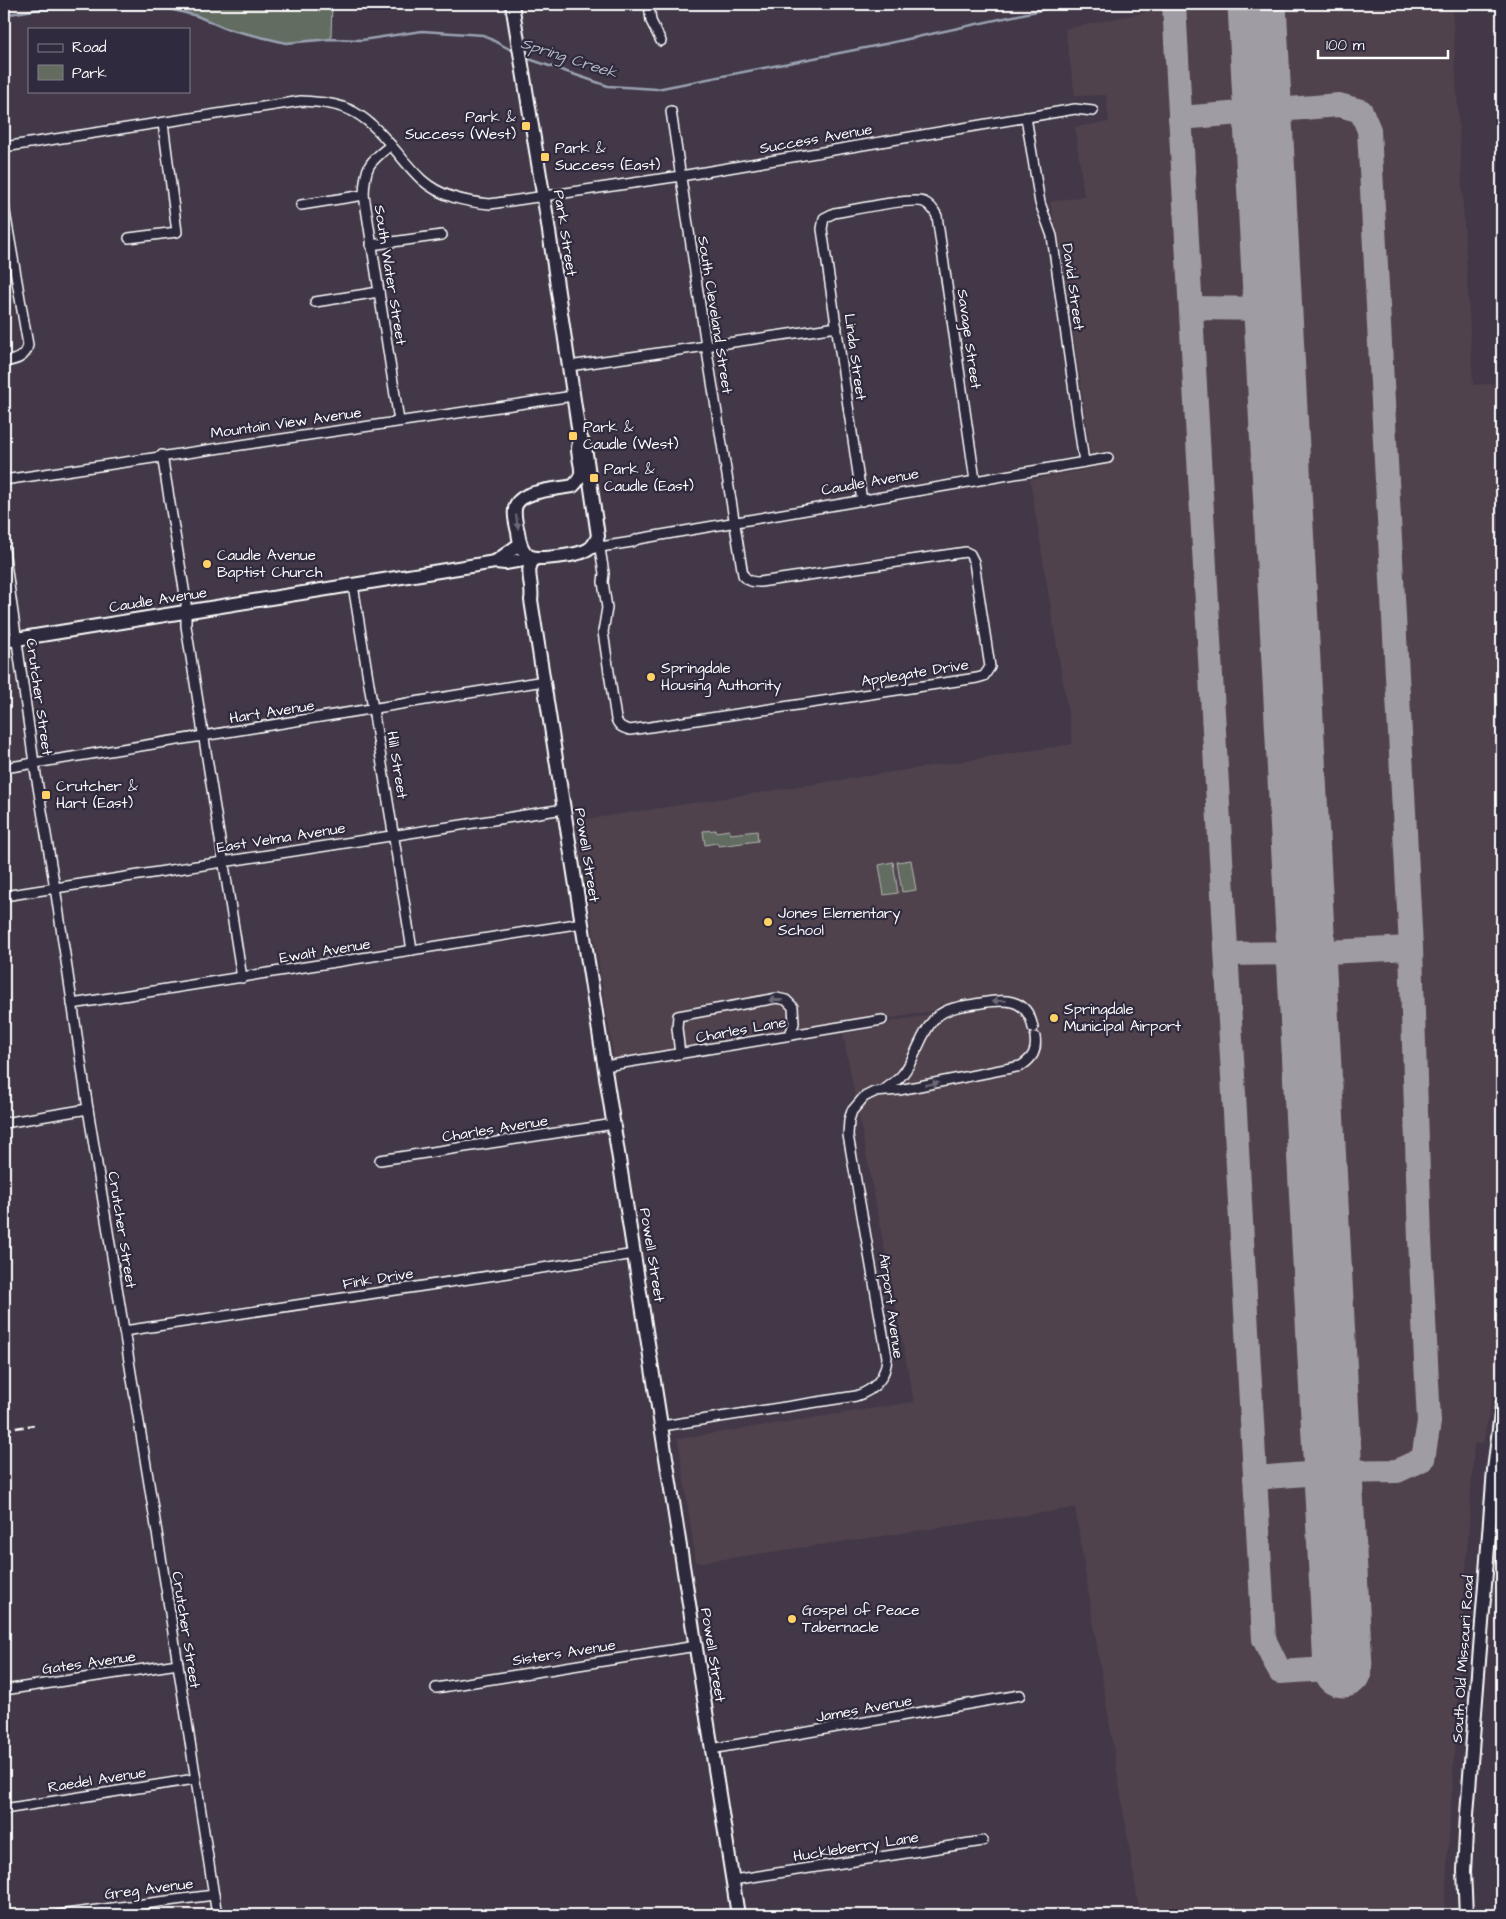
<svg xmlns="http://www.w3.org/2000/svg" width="1506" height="1919" viewBox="0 0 1506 1919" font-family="'Architects Daughter',sans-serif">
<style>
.built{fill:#50424e}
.green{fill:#646c60;stroke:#b2b6b0}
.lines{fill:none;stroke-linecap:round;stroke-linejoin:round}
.stream{stroke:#9aa2b3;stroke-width:2.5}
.taxiway{stroke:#a09ca3;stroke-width:24}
.runway{stroke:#a09ca3;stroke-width:59}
.street-casing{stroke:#fff;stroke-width:12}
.secondary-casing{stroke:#fff;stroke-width:16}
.street{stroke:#2f2a3d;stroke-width:9}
.secondary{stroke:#2f2a3d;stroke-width:12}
.rail{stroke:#fff;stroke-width:2.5;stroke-dasharray:8 4;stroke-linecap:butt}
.oneway{fill:#6d6a77}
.poi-dot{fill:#ffd166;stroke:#2f2a3d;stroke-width:2}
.labels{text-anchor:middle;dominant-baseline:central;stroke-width:4.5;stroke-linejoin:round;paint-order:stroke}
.poi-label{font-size:15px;fill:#fff;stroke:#2f2a3d;text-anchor:start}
.street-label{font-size:15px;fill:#fff;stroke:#2f2a3d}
.water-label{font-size:16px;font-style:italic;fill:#b3b9c6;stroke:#2f2a3d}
</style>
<rect width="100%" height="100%" fill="#423847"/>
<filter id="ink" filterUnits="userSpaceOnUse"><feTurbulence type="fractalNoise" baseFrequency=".02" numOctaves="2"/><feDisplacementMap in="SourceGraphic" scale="10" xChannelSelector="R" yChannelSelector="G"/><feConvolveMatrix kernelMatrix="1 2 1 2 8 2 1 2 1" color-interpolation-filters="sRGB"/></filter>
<g filter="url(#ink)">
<path class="built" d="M1145,4h307l21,381 29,-2v969l-19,91 -9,1 -30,471h-304l-65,-407 -379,55 -18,-124 236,-37 -71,-368 38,-7 13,-6 41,-7 8,-7 1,-5 -11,9 -318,54 -39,-244 497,-77 -43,-264 63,-12 -31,-213 -12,-53 34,-6 -9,-69 34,-5 -3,-27 -31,1 -10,-67 81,-17z"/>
<g class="green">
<path d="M166,4h166l-1,35 -45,4 -59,-14 -30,-13 -31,-8z"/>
<path d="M716,830v2l13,-2 2,4 26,-3 1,10 -39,5 -3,-3 -11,2 -2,-14z"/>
<path d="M911,860l5,30 -14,2 -5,-30z"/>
<path d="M893,862l5,31 -14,2 -5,-30z"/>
</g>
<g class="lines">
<g class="stream">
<path d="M4,15l35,-6 127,-1 31,8 30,13 59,14 45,-4 31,1 60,-9 61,4 32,17"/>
<path d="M526,58l82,28 49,3 228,-45 184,-40"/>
</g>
<g class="taxiway">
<path d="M1174,4l90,1635 16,33 63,-4"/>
<path d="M1180,118l159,-13 22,6 8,19 42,818 9,291 9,183 -6,37 -26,12 -64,1 -78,6"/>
<path d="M1191,308l82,1"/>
<path d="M1228,954l78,-1 105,-5"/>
</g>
<path class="runway" d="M1257,4l86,1664"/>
<defs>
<g id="street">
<path d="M649,4l2,17 10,20"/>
<path d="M1026,117l14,86 12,33 32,226"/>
<path d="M391,145c-23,18 -26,21 -27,50l35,226"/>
<path d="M4,147l297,-46c18,1 36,2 53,11 29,16 45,47 68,68 19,17 44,22 68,24l191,-28 394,-67 18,2"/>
<path d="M301,205l63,-10"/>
<path d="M4,206l24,139c-2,13 -13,15 -24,17"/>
<path d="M129,238l48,-6 -14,-109"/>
<path d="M371,245l71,-10"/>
<path d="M315,302l64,-10"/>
<path d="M569,366l268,-39"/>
<path d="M162,455l24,146v25l56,352"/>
<path d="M4,480l569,-84"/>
<path d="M862,501l-40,-272 2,-11 10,-5c18,-3 77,-16 90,-11 7,3 10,8 13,14l38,264"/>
<path d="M598,537l6,36 -1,9 4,26 -4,24 13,87c3,8 7,9 14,11l347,-52 7,-2 6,-9 -16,-105 -4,-8 -4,-2 -206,30c-8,0 -12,-1 -17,-7l-37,-230 -35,-234"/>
<path d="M594,548l38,-6 6,-3 470,-81"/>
<path d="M4,549l30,214 22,131 32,215 79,485 50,321"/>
<path d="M353,585l59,365"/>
<path d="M4,768l540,-87"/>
<path d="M4,896l560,-87"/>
<path d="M72,1004l510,-81"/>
<path d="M680,1054l-3,-26 1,-12 99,-18 9,2 7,7 1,16 -4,12"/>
<path d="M605,1066l277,-46"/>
<path d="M884,1090c6,-5 13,-9 18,-15 14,-16 18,-41 33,-57 11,-10 26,-12 40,-14 25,-4 52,-10 58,24"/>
<path d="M4,1123l84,-14"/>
<path d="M380,1160l234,-36"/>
<path d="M124,1331l511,-77"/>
<path d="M662,1426l194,-30c19,-6 30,-19 31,-39l-39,-222 1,-15 3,-9 12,-14 10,-5 25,-2 122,-24c12,-8 16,-15 14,-29"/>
<path d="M436,1688l260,-42"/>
<path d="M4,1690l174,-26"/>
<path d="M711,1749l309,-54"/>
<path d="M4,1809l191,-30"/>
<path d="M733,1880l250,-39"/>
<path d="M58,1915l156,-20"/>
</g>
<g id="secondary">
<path d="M512,4l35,214 32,216 6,13 13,89c-2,5 -4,10 -9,13 -9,6 -51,12 -60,7 -8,-5 -10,-16 -11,-24 -2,-8 -5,-20 -2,-27 7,-15 43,-16 57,-19 14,-13 6,-20 5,-36 0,-4 1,-8 2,-13"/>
<path d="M535,558c-12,11 -1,27 -4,42l207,1315"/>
<path d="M495,562l25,-18"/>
<path d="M4,641l491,-79 10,1 30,-5"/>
<path d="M1466,1915l-2,-44 3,-57 27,-344 8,-65"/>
</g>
</defs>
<use href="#street" class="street-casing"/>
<use href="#secondary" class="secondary-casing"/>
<use href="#street" class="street"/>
<use href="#secondary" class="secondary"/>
<path class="rail" d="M4,1430l30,-5"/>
</g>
<defs><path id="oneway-solid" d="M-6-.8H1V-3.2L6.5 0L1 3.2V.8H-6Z" transform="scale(1.25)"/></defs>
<g class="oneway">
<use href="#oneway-solid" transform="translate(517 522) rotate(82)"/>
<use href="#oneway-solid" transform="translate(776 1000) rotate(180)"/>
<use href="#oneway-solid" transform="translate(999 1001) rotate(178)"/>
<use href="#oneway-solid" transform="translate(932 1084) rotate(-10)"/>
</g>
</g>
<g class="poi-dot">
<rect x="521" y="121" width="10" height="10" rx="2.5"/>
<rect x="540" y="152" width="10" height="10" rx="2.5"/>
<rect x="568" y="431" width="10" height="10" rx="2.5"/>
<rect x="589" y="473" width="10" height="10" rx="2.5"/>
<circle cx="207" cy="564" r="5"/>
<circle cx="651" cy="677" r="5"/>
<rect x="41" y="790" width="10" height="10" rx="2.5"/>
<circle cx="768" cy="922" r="5"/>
<circle cx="1054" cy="1018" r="5"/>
<circle cx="792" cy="1619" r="5"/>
</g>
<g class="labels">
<g class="poi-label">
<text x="516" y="117" text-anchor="end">Park &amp;<tspan x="516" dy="17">Success (West)</tspan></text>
<text x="555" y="148">Park &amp;<tspan x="555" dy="17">Success (East)</tspan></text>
<text x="583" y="427">Park &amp;<tspan x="583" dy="17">Caudle (West)</tspan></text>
<text x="604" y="469">Park &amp;<tspan x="604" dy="17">Caudle (East)</tspan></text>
<text x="217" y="555">Caudle Avenue<tspan x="217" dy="17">Baptist Church</tspan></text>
<text x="661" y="668">Springdale<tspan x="661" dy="17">Housing Authority</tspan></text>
<text x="56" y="786">Crutcher &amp;<tspan x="56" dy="17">Hart (East)</tspan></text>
<text x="778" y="913">Jones Elementary<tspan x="778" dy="17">School</tspan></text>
<text x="1064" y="1009">Springdale<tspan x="1064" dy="17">Municipal Airport</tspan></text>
<text x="802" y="1610">Gospel of Peace<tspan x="802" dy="17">Tabernacle</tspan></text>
</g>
<g class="street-label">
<text transform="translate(816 139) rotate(-10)">Success Avenue</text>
<text transform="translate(565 233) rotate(81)">Park Street</text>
<text transform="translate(390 275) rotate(81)">South Water Street</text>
<text transform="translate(1073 287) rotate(82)">David Street</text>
<text transform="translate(715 315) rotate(81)">South Cleveland Street</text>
<text transform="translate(969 339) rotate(82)">Savage Street</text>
<text transform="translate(855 357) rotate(82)">Linda Street</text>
<text transform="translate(286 423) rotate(-8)">Mountain View Avenue</text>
<text transform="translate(870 482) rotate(-10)">Caudle Avenue</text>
<text transform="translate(158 600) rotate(-9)">Caudle Avenue</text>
<text transform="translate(915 673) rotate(-9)">Applegate Drive</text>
<text transform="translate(39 697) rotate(82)">Crutcher Street</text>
<text transform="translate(272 712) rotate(-9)">Hart Avenue</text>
<text transform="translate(397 765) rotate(81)">Hill Street</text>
<text transform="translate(281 838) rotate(-9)">East Velma Avenue</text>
<text transform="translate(587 855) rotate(81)">Powell Street</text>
<text transform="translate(325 951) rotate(-9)">Ewalt Avenue</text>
<text transform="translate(741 1030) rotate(-10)">Charles Lane</text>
<text transform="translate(495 1129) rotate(-9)">Charles Avenue</text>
<text transform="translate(122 1230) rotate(81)">Crutcher Street</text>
<text transform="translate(652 1255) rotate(81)">Powell Street</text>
<text transform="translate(378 1279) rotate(-9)">Fink Drive</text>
<text transform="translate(891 1306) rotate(82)">Airport Avenue</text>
<text transform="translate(186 1630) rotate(81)">Crutcher Street</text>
<text transform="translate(564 1653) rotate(-9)">Sisters Avenue</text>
<text transform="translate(713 1655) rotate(81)">Powell Street</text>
<text transform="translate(1463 1659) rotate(-86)">South Old Missouri Road</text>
<text transform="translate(89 1663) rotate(-8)">Gates Avenue</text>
<text transform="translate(864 1709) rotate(-10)">James Avenue</text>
<text transform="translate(97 1780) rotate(-9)">Raedel Avenue</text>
<text transform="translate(856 1847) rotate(-9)">Huckleberry Lane</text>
<text transform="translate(149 1889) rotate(-7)">Greg Avenue</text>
</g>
<g class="water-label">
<text transform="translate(569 58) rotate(18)">Spring Creek</text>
</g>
</g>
<rect width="1506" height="1919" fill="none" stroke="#2f2a3d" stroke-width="20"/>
<rect x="10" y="10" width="1486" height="1899" fill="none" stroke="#fff" stroke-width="2" filter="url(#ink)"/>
<rect x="28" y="28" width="162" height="65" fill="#2f2a3d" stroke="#827f8b"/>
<rect x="38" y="44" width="25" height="8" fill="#2f2a3d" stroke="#827f8b"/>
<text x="72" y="52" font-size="15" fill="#ffffff">Road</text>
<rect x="38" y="65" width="25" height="15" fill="#646c60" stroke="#827f8b"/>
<text x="72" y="78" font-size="15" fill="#ffffff">Park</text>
<path d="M1318 50v8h130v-8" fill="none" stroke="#ffffff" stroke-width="2.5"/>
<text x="1326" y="50" font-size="15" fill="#ffffff" stroke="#2f2a3d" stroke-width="4" paint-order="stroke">100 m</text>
</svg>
